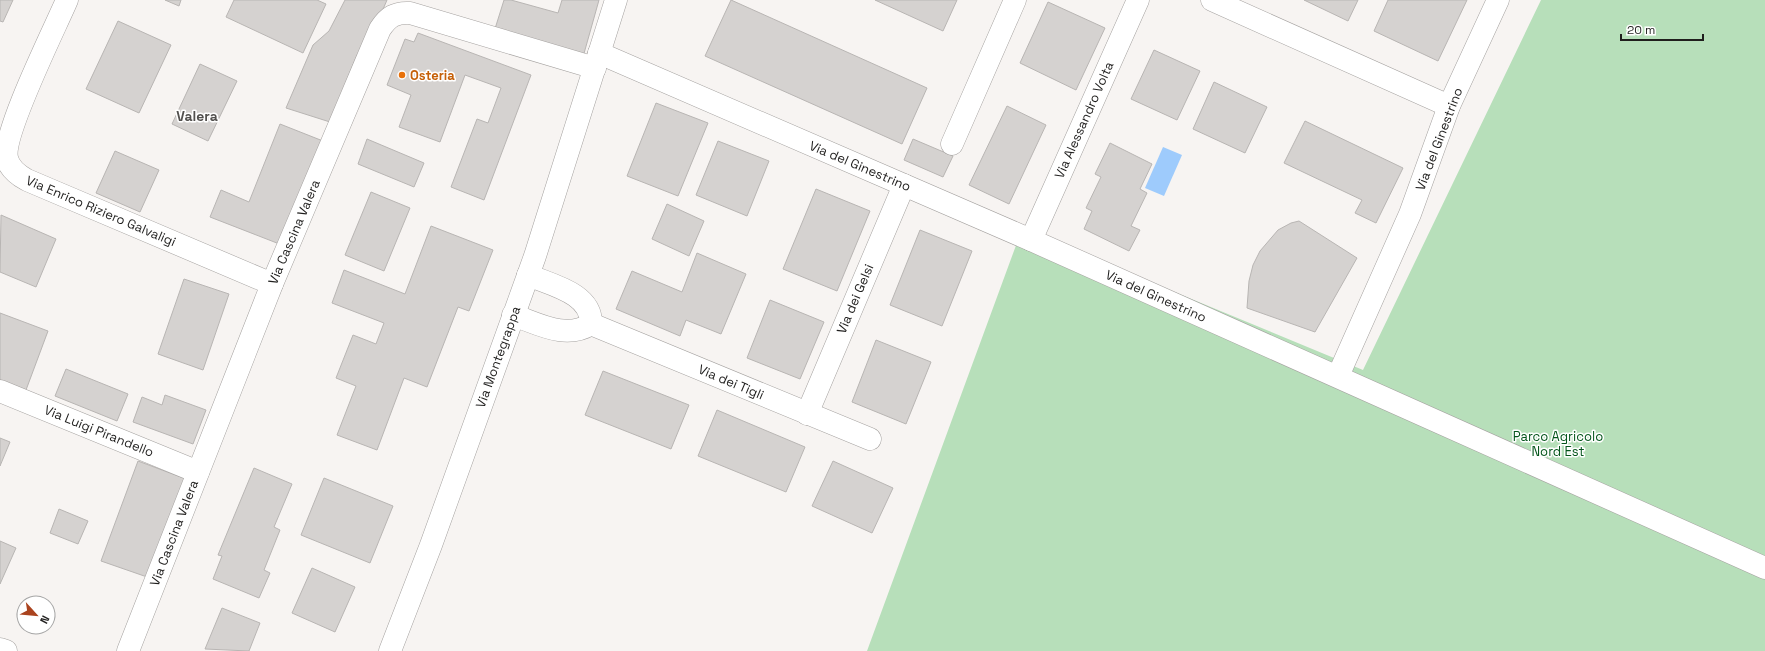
<svg xmlns="http://www.w3.org/2000/svg" width="1765" height="651" viewBox="0 0 1765 651" font-family="'Space Grotesk',sans-serif">
<style>
.green{fill:#b7dfba}
.water{fill:#9ecbfc}
.building{fill:#d5d2d0;stroke:#b8b5b3}
.lines{fill:none;stroke-linecap:round;stroke-linejoin:round}
.minor-casing{stroke:#a5a2a0;stroke-width:23}
.minor{stroke:#fff;stroke-width:22}
.food-dot{fill:#e8710a;stroke:#fff;stroke-width:1.5}
.labels{text-anchor:middle;dominant-baseline:central;stroke-width:3;stroke-linejoin:round;paint-order:stroke}
.food-label{font-size:13px;font-weight:bold;fill:#c56008;stroke:#fff;text-anchor:start}
.street-label{font-size:13px;fill:#1f1e1d;stroke:#fff}
.park-label{font-size:13px;fill:#04551b;stroke:#fff}
.neighbourhood-label{font-size:14px;font-weight:bold;fill:#52504e;stroke:#fff}
</style>
<rect width="100%" height="100%" fill="#f7f4f2"/>
<path class="green" d="M1541,0h224v651h-898l155,-422 341,141z"/>
<path class="water" d="M1163,147l19,8 -18,41 -19,-8z"/>
<g class="building">
<path d="M0,0h13l-10,22 -3,-1z"/>
<path d="M165,0h16l-2,6z"/>
<path d="M234,0h83l9,4 -23,49 -77,-36z"/>
<path d="M345,0h42l-16,37 -14,18 -27,67 -44,-14 27,-63 16,-14z"/>
<path d="M504,0h7l47,13 4,-13h37l-16,57 -89,-25z"/>
<path d="M731,0l196,88 -25,56 -197,-88z"/>
<path d="M875,0h82l-14,31z"/>
<path d="M1304,0h54l-10,21z"/>
<path d="M1388,0h79l-29,61 -64,-30z"/>
<path d="M1048,2l57,26 -29,62 -56,-27z"/>
<path d="M118,21l53,24 -32,68 -53,-24z"/>
<path d="M418,33l113,42 -47,125 -33,-13 26,-68 11,4 13,-35 -36,-13 -25,67 -41,-15 12,-32 -24,-10 18,-46 9,3z"/>
<path d="M1154,50l46,21 -23,49 -46,-21z"/>
<path d="M200,64l37,17 -29,60 -36,-17z"/>
<path d="M1214,82l53,25 -22,46 -52,-24z"/>
<path d="M656,103l52,20 -30,73 -51,-20z"/>
<path d="M1007,106l39,19 -37,79 -40,-19z"/>
<path d="M1305,121l98,47 -27,55 -21,-10 7,-13 -78,-37z"/>
<path d="M280,124l43,17 -41,104 -72,-28 11,-27 28,12z"/>
<path d="M367,139l57,24 -10,24 -56,-23z"/>
<path d="M913,139l40,17 -10,21 -39,-17z"/>
<path d="M718,141l51,20 -22,55 -51,-21z"/>
<path d="M1110,143l42,21 -12,25 7,4 -16,33 9,4 -11,21 -45,-22 8,-18 -6,-3 15,-31 -6,-3z"/>
<path d="M115,151l44,19 -19,42 -44,-19z"/>
<path d="M816,189l54,22 -33,80 -54,-22z"/>
<path d="M371,192l39,16 -26,63 -39,-16z"/>
<path d="M667,204l37,17 -15,35 -37,-17z"/>
<path d="M1,215l55,24 -20,48 -36,-15z"/>
<path d="M1299,221l58,37 -42,74 -68,-24 2,-27 4,-16 7,-14 18,-21 13,-7z"/>
<path d="M431,226l62,24 -24,61 -11,-4 -31,80 -23,-9 -27,72 -40,-15 19,-49 -20,-8 17,-43 23,9 8,-21 -52,-20 12,-33 61,24z"/>
<path d="M920,230l52,21 -30,75 -52,-21z"/>
<path d="M697,253l49,21 -25,60 -35,-14 -6,16 -64,-27 16,-38 50,21z"/>
<path d="M184,279l45,15 -26,76 -45,-16z"/>
<path d="M770,300l54,22 -24,57 -53,-21z"/>
<path d="M0,313l48,18 -22,59 -26,-10z"/>
<path d="M876,340l55,22 -25,62 -54,-22z"/>
<path d="M66,369l62,25 -11,27 -62,-25z"/>
<path d="M603,371l86,34 -18,44 -86,-34z"/>
<path d="M165,395l41,15 -13,34 -60,-22 9,-25 20,8z"/>
<path d="M717,410l88,37 -19,45 -88,-36z"/>
<path d="M0,438l10,4 -10,24z"/>
<path d="M138,461l48,18 -36,99 -49,-17z"/>
<path d="M833,461l60,27 -21,45 -60,-27z"/>
<path d="M254,468l38,16 -18,43 6,3 -16,40 6,3 -11,25 -46,-19 9,-23 -4,-1z"/>
<path d="M324,478l69,28 -23,57 -69,-28z"/>
<path d="M59,509l29,12 -10,23 -28,-11z"/>
<path d="M0,541l16,7 -16,36z"/>
<path d="M312,568l43,19 -20,45 -43,-19z"/>
<path d="M222,608l38,15 -11,28 -44,-2z"/>
</g>
<g class="lines">
<defs>
<g id="minor">
<path d="M67,0c-12,28 -65,134 -60,158 2,10 11,17 20,22l245,104"/>
<path d="M1212,0l237,106"/>
<path d="M599,53l432,187 734,328"/>
<path d="M952,144l63,-144"/>
<path d="M1031,240l107,-240"/>
<path d="M513,315c26,9 53,25 78,9 1,-31 -40,-39 -63,-49"/>
<path d="M591,324l279,115"/>
<path d="M1338,376l72,-162 39,-108 49,-106"/>
<path d="M0,391l198,81"/>
<path d="M807,414l97,-229"/>
<path d="M0,649l6,2"/>
<path d="M128,651l144,-367 108,-255c8,-12 15,-17 30,-16l185,55"/>
<path d="M390,651l41,-106 104,-289 81,-256"/>
</g>
</defs>
<use href="#minor" class="minor-casing"/>
<use href="#minor" class="minor"/>
</g>
<circle class="food-dot" cx="402" cy="75" r="4"/>
<g class="labels">
<g class="food-label">
<text x="410" y="75">Osteria</text>
</g>
<g class="street-label">
<text transform="translate(1084 120) rotate(-66)">Via Alessandro Volta</text>
<text transform="translate(1439 139) rotate(-69)">Via del Ginestrino</text>
<text transform="translate(860 166) rotate(23)">Via del Ginestrino</text>
<text transform="translate(101 211) rotate(23)">Via Enrico Riziero Galvaligi</text>
<text transform="translate(294 232) rotate(-67)">Via Cascina Valera</text>
<text transform="translate(1156 296) rotate(24)">Via del Ginestrino</text>
<text transform="translate(855 299) rotate(-67)">Via dei Gelsi</text>
<text transform="translate(498 357) rotate(-70)">Via Montegrappa</text>
<text transform="translate(731 382) rotate(23)">Via dei Tigli</text>
<text transform="translate(99 431) rotate(22)">Via Luigi Pirandello</text>
<text transform="translate(174 533) rotate(-69)">Via Cascina Valera</text>
</g>
<g class="park-label">
<text x="1558" y="436">Parco Agricolo<tspan x="1558" dy="15">Nord Est</tspan></text>
</g>
<g class="neighbourhood-label">
<text x="197" y="116">Valera</text>
</g>
</g>
<g transform="translate(36 615) rotate(117)"><circle r="19" fill="#ffffff" stroke="#a5a5a5"/>
<path d="M0-3L7 15L0 10L-7 15Z" fill="#aa431e"/>
<text y="-6" font-size="11" font-weight="bold" text-anchor="middle" fill="#1f1e1d">N</text>
</g>
<path d="M1621 34v6h82v-6" fill="none" stroke="#1f1e1d" stroke-width="2"/>
<text x="1627" y="34" font-size="12" fill="#1f1e1d" stroke="#ffffff" stroke-width="3" paint-order="stroke">20 m</text>
</svg>
